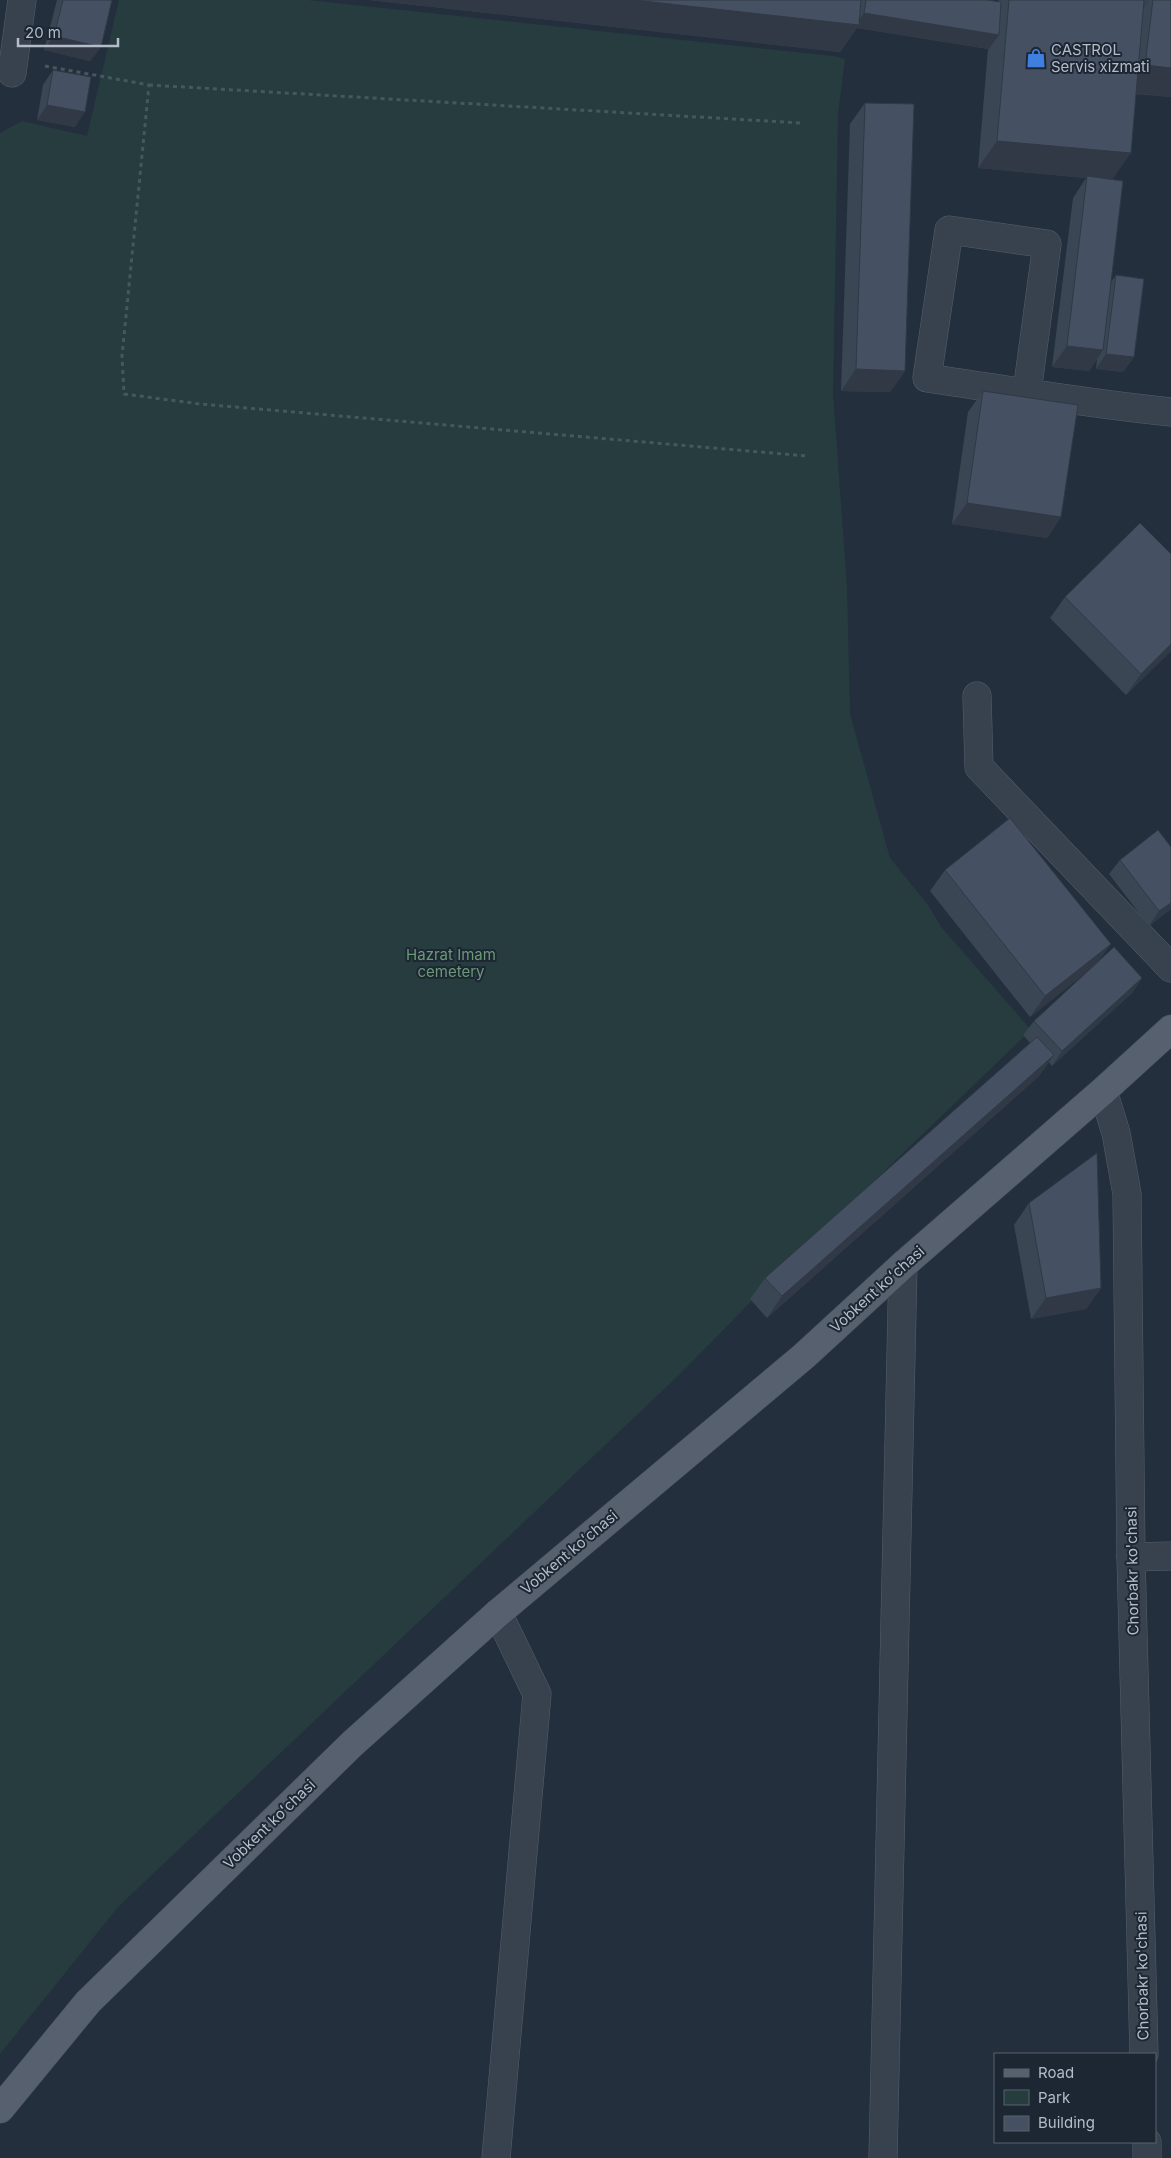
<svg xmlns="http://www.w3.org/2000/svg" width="1171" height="2158" viewBox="0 0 1171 2158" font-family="Inter,sans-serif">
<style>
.green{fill:#263c3f}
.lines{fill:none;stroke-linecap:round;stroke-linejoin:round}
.minor-casing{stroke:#565f6c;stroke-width:29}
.major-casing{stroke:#414a57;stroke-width:29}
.path{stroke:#44595c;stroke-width:3;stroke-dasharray:4 4;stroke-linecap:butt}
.minor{stroke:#38414e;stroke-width:28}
.major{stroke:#56606e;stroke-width:28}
.wall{fill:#3b4654}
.shaded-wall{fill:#303945}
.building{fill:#455162;stroke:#303945}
.labels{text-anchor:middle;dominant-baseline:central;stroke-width:4;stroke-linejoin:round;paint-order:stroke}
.poi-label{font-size:15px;fill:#b4bcc9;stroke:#1d2633;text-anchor:start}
.park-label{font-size:15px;fill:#6b9a76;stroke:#1d2633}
.street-label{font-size:15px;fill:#b4bcc9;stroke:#1d2633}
</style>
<rect width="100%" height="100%" fill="#242f3e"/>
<path class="green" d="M119,0h189l525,56 12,3 -7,55 -5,280 14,193 3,127 40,144 38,47 14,23 89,102 -234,225 -118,120 -561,532 -118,147v-1921l22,-12 65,15z"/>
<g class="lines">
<defs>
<g id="minor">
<path d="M1100,0l71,9"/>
<path d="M12,73l10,-73"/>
<path d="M1027,392l20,-148 -98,-14 -22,148c81,12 163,26 244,34"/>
<path d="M977,696l2,71 192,201"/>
<path d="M1103,1091l13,42 11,61 4,363 13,497"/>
<path d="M1131,1557l40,-1"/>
<path d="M1147,2142v16"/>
<path d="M496,2158l41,-464 -39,-81"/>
<path d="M883,2158l20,-893"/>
</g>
<path id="major" d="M0,2109l88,-107 264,-258 146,-131 306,-257 99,-91 200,-174 68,-62"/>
</defs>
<use href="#minor" class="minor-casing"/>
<use href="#major" class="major-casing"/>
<g class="path">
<path d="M45,66l104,19 -27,271 2,38 76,10 607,52"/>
<path d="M149,85l652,38"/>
</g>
<use href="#minor" class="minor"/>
<use href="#major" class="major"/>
</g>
<g class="wall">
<path d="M57,0h6l38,47 -11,14 -46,-11z"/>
<path d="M369,0h618l11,2 1,-2h10l135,8 5,-8h22v97l-35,-3 -24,85 -1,103 5,-7 18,82 -11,15 -27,-3 1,-10 -8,12 -37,-4 21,-169 13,-20 -108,-10 10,-119 -131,-21 -17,24z"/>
<path d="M53,70l22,57 -38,-7 6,-35z"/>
<path d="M865,103l40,268 -15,21 -49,-1 9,-267z"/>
<path d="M983,391l78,126 -14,21 -95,-14 16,-112z"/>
<path d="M1171,554v97l-45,44 -76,-77 15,-21z"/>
<path d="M1120,860l51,49 -22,17 -40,-52z"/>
<path d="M945,870l166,74 -14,18 45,16 -10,15 -80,73 -3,-4 -10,14 -272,242 -17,-19 15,-21 265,-235 -7,-8 11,-14 54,-50 -58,46 -100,-126z"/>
<path d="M1029,1203l72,85 -15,21 -55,10 -17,-94z"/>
</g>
<g class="shaded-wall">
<path d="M369,0h265l222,25 8,-12 135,22 -10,14 -132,-21 -17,24z"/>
<path d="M54,36l47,11 -11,14 -46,-11z"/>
<path d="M1145,65l26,3v29l-45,-5z"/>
<path d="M47,105l38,7 -10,15 -38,-7z"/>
<path d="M997,141l134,12 -19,27 -25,-4 -1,2 -108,-10z"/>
<path d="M1067,346l36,4 -14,21 -37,-4z"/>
<path d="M1106,354l28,3 -11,15 -27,-3z"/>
<path d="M856,369l49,2 -15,21 -49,-1z"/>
<path d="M967,503l94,14 -14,21 -95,-14z"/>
<path d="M1171,644v7l-45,44 15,-21z"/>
<path d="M1171,903v6l-22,17 10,-15z"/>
<path d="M1111,944l-15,21 -66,52 15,-21z"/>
<path d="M1142,978l-10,15 -80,73 10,-15z"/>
<path d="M1054,1055l-15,21 -272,242 15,-22z"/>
<path d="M1101,1288l-15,21 -55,10 15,-21z"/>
</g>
<g class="building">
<path d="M63,0h49l-11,47 -47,-11z"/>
<path d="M634,0h227l-2,25z"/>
<path d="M866,0h121l14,2 -2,33 -135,-22z"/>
<path d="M1009,0h135l-13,153 -134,-12z"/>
<path d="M1153,0h18v68l-26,-3z"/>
<path d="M53,70l38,7 -6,35 -38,-7z"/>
<path d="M865,103l49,1 -9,267 -49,-2z"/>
<path d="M1087,176l36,5 -20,169 -36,-4z"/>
<path d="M1116,275l28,4 -10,78 -28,-3z"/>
<path d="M983,391l95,14 -17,112 -94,-14z"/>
<path d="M1140,523l31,31v90l-30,30 -76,-77z"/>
<path d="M1010,818l101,126 -66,52 -100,-126z"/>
<path d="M1158,830l13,17v56l-12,8 -39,-51z"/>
<path d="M1114,947l28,31 -80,73 -28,-30z"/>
<path d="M1037,1037l17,18 -272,241 -17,-18z"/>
<path d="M1097,1153l4,135 -55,10 -17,-95z"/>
</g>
<defs>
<symbol id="shop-bare" viewBox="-9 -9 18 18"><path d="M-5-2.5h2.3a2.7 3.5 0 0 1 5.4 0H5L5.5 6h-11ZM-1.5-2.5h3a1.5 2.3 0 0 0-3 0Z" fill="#3f7fe0" stroke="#1d2633" stroke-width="2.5" paint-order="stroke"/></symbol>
</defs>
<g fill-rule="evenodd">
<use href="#shop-bare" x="1022" y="44" width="28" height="28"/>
</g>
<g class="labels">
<g class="poi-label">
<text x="1051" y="49">CASTROL<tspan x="1051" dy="17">Servis xizmati</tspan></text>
</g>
<g class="park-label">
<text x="451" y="954">Hazrat Imam<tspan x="451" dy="17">cemetery</tspan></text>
</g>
<g class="street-label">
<text transform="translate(877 1289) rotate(-42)">Vobkent koʻchasi</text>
<text transform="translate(569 1552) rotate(-40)">Vobkent koʻchasi</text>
<text transform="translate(1132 1571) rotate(-91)">Chorbakr ko'chasi</text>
<text transform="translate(269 1824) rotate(-44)">Vobkent koʻchasi</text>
<text transform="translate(1142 1976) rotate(-91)">Chorbakr ko'chasi</text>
</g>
</g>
<rect x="994" y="2053" width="162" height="90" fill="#1d2633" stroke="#59626f"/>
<rect x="1004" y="2069" width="25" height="8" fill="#56606e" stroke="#59626f"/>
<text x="1038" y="2078" font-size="15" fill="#b4bcc9">Road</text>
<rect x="1004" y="2090" width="25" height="15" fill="#263c3f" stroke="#59626f"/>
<text x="1038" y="2103" font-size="15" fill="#b4bcc9">Park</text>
<rect x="1004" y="2116" width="25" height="15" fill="#455162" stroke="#59626f"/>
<text x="1038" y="2128" font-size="15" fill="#b4bcc9">Building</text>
<path d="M18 38v8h100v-8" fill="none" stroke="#b4bcc9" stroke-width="2.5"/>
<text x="25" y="38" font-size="15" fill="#b4bcc9" stroke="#1d2633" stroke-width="4" paint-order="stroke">20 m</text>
</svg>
